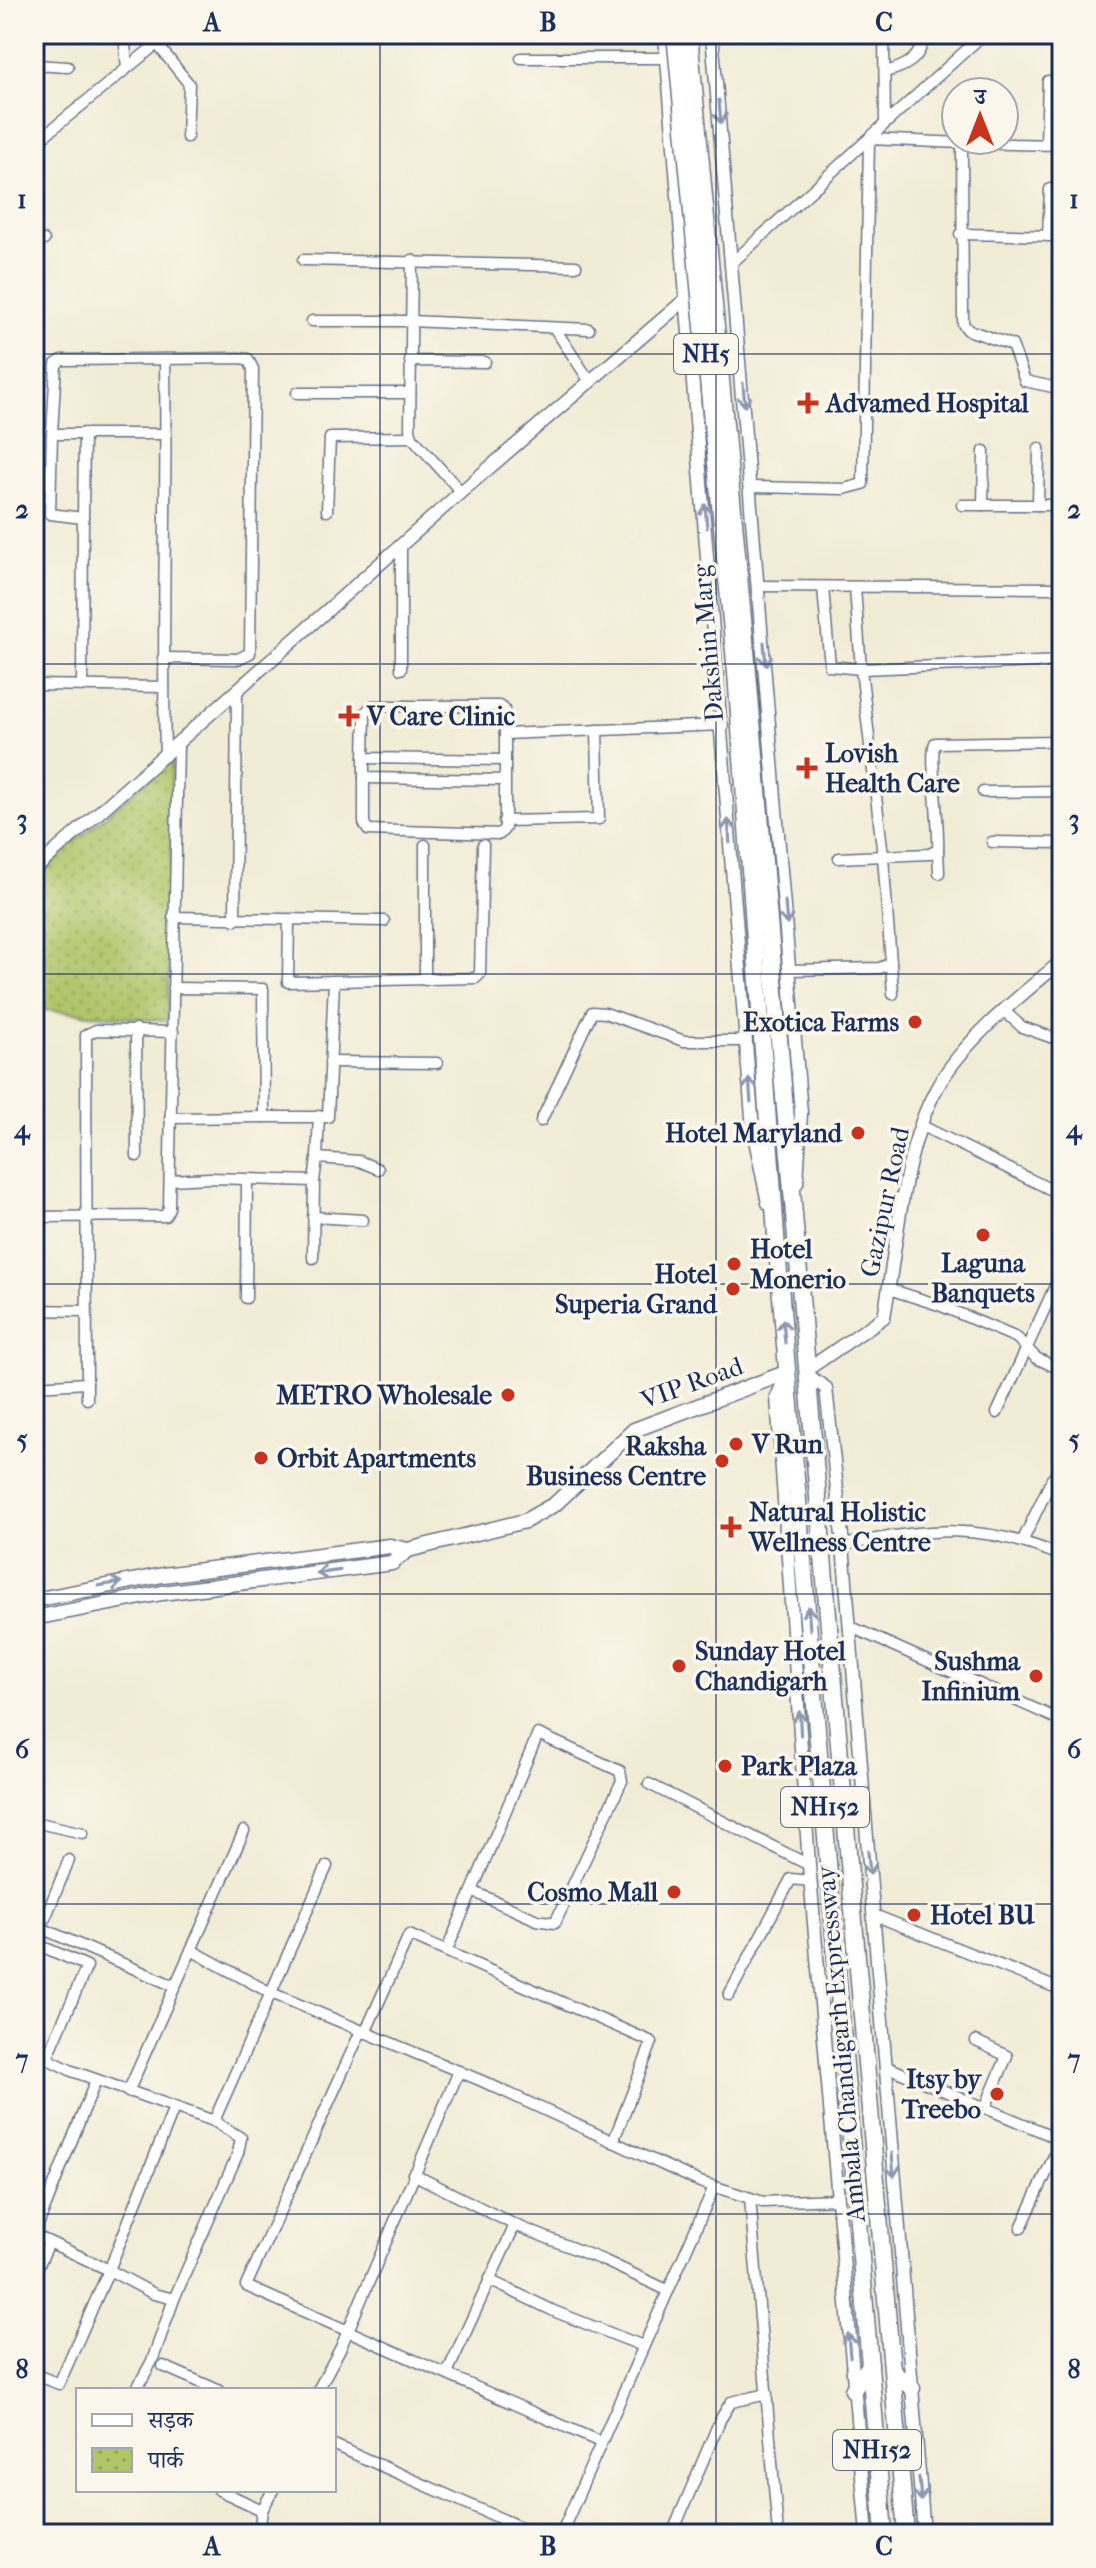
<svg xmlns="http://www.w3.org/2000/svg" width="1096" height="2568" viewBox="0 0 1096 2568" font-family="'IM FELL French Canon','Noto Serif Devanagari',serif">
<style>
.park{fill:url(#park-dots);stroke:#667a64;stroke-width:2}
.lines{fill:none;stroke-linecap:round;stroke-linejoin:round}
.minor-casing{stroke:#667188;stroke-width:13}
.tertiary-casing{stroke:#667188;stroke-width:15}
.secondary-casing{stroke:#667188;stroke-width:17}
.trunk-casing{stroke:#667188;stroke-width:19}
.minor{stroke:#fff;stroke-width:10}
.tertiary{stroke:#fff;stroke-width:12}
.secondary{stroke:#fff;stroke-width:14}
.trunk{stroke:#fff;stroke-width:16}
.trunk-bridge-casing{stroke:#667188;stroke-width:19;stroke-linecap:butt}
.trunk-bridge{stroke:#fff;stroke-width:16}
.oneway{stroke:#8d97ae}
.grid{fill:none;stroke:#1b2f5e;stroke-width:2;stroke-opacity:0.55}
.poi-dot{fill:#c8321e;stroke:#fbf7ec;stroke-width:3}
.labels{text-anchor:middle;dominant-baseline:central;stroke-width:7;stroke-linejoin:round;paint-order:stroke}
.shield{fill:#fbf7ec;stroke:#5e6b89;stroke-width:2}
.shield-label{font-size:24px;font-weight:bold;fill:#1b2f5e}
.poi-label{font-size:26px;font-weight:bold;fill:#1b2f5e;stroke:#fbf7ec;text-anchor:start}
.street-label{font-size:26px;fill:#1b2f5e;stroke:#fbf7ec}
.neatline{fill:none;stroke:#1b2f5e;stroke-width:3}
.grid-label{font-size:26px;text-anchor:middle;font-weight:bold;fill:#1b2f5e}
</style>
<defs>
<pattern id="park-dots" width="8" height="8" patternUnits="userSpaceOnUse" patternTransform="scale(2)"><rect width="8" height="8" fill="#b1c569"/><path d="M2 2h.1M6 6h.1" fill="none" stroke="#8fa05a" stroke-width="1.8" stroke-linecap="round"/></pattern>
</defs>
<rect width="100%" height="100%" fill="#fbf7ec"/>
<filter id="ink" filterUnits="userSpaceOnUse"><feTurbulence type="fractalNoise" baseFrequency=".0125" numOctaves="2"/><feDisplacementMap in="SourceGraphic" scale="16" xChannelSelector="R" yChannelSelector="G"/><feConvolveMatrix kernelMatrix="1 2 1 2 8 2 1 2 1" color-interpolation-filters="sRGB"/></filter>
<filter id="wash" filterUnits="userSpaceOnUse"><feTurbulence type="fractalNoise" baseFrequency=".006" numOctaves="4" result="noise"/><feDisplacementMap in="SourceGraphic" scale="32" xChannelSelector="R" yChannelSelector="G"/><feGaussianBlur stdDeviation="1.8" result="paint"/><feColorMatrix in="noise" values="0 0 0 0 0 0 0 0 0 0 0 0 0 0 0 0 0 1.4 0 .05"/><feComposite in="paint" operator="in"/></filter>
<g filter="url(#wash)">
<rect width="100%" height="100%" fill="#f1ecd5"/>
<path class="park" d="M172,760l-4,261 -134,-12v-133z"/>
</g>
<g filter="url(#ink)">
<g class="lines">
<defs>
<g id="minor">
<path d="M124,34l3,34"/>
<path d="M884,34l1,88"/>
<path d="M157,44l32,40 -2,53"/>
<path d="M521,58h146"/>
<path d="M34,65l34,2"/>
<path d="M885,72c21,-5 38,-14 38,-38"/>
<path d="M962,143l100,2"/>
<path d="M34,144l135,-110"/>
<path d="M1046,144l2,-63"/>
<path d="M960,234l102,2"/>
<path d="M1048,236l2,-47"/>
<path d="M34,241l10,-1"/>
<path d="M303,260l273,6"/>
<path d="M412,260l-2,169 2,8 49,55"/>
<path d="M734,261l250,-227"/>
<path d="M312,321h98l179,8"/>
<path d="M555,329l36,54"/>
<path d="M410,361l75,1"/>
<path d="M297,393h113"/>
<path d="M52,434l-2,80 33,4 -1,166"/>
<path d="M752,487l92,2 19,-5 6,-345 93,4 1,181 5,6 44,15 13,36 37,8"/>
<path d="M962,505h100"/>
<path d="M983,505l1,-54"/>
<path d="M1038,505l1,-57"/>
<path d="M327,511l3,-73 82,-1"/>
<path d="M83,518l1,-85"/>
<path d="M401,547v122"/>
<path d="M760,586l302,2"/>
<path d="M823,588l7,78 31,3 -6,-81"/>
<path d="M163,658l75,1 12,-6 3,-284 -5,-10 -9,-1 -74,1"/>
<path d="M1061,661l1,18"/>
<path d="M34,685l130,2"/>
<path d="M165,756c-3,-132 2,-265 0,-397l-103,1 -6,4 -4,70h114"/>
<path d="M364,758v20l140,2"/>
<path d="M503,760l-139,-2 1,-45 7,-7h127l5,3 1,25"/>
<path d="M364,778v45l4,7 132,4 5,-6v-94l218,-9"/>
<path d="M983,792l79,-1"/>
<path d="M504,821l95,-2 -2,-89"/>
<path d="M992,842l70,1"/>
<path d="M425,845v135"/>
<path d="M938,850l1,23"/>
<path d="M839,858l44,-2 -22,-187 201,-8"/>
<path d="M173,917l211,4"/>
<path d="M235,920l2,-230"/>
<path d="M289,920l-1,62 46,-1"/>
<path d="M891,963l2,31"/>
<path d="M790,970l90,-2 11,-5 -8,-107 46,-2 9,-4c2,-22 -9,-97 -3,-107l127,-2"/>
<path d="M173,988l90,1 1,128h64l6,-136 142,-3 4,-4 3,-129"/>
<path d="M1004,1011l18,16 40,14"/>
<path d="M136,1029l1,127"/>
<path d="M330,1062l107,1"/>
<path d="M170,1118l94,-1"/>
<path d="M541,1121l51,-109 13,1 79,28h62"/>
<path d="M922,1126l140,69"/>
<path d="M317,1158l2,-42"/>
<path d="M170,1180l39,-2 105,3 -1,77"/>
<path d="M314,1181l3,-23 42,3 19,8"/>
<path d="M34,1217l131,-1 4,-8 9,-463"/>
<path d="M313,1217l50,3"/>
<path d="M889,1289l50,16 78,33 19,20 26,12"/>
<path d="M246,1298l1,-118"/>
<path d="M34,1310l53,1"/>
<path d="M34,1386l53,-3"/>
<path d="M87,1399l-1,-364 10,-5 77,2"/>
<path d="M997,1413l65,-142"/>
<path d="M1023,1540l29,-61 10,-10"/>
<path d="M843,1545c87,-16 135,-24 219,11"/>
<path d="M849,1626l213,95"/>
<path d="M649,1784l160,81"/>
<path d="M34,1822l49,11"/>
<path d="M69,1860l-28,68 133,58"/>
<path d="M34,1890v4"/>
<path d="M874,1915l188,75"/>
<path d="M34,1943l53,23 -40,92"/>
<path d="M191,1950l78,42 213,89 218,101 63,20 73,-3"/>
<path d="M447,1950l25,-59 65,29 18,3 67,-142 -2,-10 -82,-37 -66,157"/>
<path d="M729,1995l62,-116 20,2"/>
<path d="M361,2031l-115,255 354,156"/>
<path d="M365,2033l44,-98 243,107 -39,100"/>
<path d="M976,2041l31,15 -22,52"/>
<path d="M34,2052l38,19 142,50 113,-255"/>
<path d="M885,2066l177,74"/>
<path d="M128,2092l116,-261"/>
<path d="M174,2108l-65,162 45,24 20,5 64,-146 3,-15 -27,-17"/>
<path d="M413,2174l102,51 90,36 62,29"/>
<path d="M750,2198l28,336"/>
<path d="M1021,2228l41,-89"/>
<path d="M34,2275l15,-32"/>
<path d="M489,2280l67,32 87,34"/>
<path d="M163,2366l55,24"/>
<path d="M447,2373l68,-148"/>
<path d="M34,2374l25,10 50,-114 -75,-35 62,-155"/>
<path d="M136,2390l16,-29 22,-62"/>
<path d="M318,2390l23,-43 118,-276"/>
<path d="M334,2445l202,89"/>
<path d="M219,2490l43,20"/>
<path d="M259,2534l3,-24 11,-20"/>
<path d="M561,2534l153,-347"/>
<path d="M672,2534l48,-114 11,-18 36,-8"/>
</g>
<g id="tertiary">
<path d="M665,34l88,1096 15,73"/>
<path d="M712,34l89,1079 -4,70"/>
<path d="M34,870l427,-378 232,-199"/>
<path d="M808,1369l76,-52c13,-71 18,-168 54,-231 26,-46 83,-91 124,-125"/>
<path d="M786,1375l-9,22 32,468 58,669"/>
<path d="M808,1376l18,12 17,157 81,989"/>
</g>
<g id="secondary">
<path d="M34,1600l129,-25 227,-29 18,4"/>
<path d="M34,1618l128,-25 230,-30 16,-13 117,-29 30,-17 79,-74 154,-58"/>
</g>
<g id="trunk">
<path d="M736,673l41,576 107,1285"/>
<path d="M748,673l158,1861"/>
<path d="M893,2372l19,16"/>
<path d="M853,2390l17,-25"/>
</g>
</defs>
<use href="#minor" class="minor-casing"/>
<use href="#tertiary" class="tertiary-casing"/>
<use href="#secondary" class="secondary-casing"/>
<use href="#trunk" class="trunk-casing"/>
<use href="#minor" class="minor"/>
<use href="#tertiary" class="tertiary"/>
<use href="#secondary" class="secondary"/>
<use href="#trunk" class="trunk"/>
<defs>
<g id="trunk-bridge">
<path d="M675,34l61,639"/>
<path d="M689,34l59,639"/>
</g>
</defs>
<use href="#trunk-bridge" class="trunk-bridge-casing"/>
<use href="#trunk-bridge" class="trunk-bridge"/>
</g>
<defs><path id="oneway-shaft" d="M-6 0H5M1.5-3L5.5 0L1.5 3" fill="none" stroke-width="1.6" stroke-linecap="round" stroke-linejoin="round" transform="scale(2)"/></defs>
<g class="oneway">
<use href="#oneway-shaft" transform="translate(720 112) rotate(85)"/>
<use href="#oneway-shaft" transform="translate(744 395) rotate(85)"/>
<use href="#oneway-shaft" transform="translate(706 516) rotate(-95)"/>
<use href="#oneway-shaft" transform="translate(765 654) rotate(85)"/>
<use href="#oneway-shaft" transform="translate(729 831) rotate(-94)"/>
<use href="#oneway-shaft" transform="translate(786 913) rotate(85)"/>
<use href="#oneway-shaft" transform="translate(750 1090) rotate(-94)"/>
<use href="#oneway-shaft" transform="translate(784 1331) rotate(-95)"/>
<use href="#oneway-shaft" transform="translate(328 1572) rotate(172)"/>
<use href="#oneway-shaft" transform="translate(110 1584) rotate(-9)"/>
<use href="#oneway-shaft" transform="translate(809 1618) rotate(-95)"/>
<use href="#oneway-shaft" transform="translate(800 1723) rotate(-93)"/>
<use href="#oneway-shaft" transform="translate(869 1863) rotate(85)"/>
<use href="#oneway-shaft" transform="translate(893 2165) rotate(85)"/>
<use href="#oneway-shaft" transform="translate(849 2345) rotate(-95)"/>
<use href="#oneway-shaft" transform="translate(920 2489) rotate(85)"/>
</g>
</g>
<path class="grid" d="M380,34v2500M716,34v2500M34,354h1028M34,664h1028M34,974h1028M34,1284h1028M34,1594h1028M34,1904h1028M34,2214h1028"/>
<g class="poi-dot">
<path d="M804 391h8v8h8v8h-8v8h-8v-8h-8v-8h8z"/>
<path d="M345 704h8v8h8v8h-8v8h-8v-8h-8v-8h8z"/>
<path d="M803 756h8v8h8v8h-8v8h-8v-8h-8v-8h8z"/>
<circle cx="915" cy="1022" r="8"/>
<circle cx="858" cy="1133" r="8"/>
<circle cx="983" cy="1235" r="8"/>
<circle cx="734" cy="1264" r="8"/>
<circle cx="733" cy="1289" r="8"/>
<circle cx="508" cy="1395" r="8"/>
<circle cx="736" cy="1444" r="8"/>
<circle cx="261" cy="1458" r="8"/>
<circle cx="722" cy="1461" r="8"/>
<path d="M727 1515h8v8h8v8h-8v8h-8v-8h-8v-8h8z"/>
<circle cx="679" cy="1666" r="8"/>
<circle cx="1036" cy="1676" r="8"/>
<circle cx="725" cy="1766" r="8"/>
<circle cx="674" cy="1892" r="8"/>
<circle cx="914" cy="1915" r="8"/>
<circle cx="997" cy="2094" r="8"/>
</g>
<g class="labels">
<g class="shield">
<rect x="674" y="334" width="64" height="40" rx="6"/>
<rect x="781" y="1787" width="88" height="40" rx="6"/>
<rect x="833" y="2430" width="88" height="40" rx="6"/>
</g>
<g class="shield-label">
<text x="706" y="354">NH5</text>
<text x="825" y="1807">NH152</text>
<text x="877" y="2450">NH152</text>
</g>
<g class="poi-label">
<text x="826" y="403">Advamed Hospital</text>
<text x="367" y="716">V Care Clinic</text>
<text x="825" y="753">Lovish<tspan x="825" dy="30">Health Care</tspan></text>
<text x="899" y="1022" text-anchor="end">Exotica Farms</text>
<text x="842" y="1133" text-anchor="end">Hotel Maryland</text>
<text x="750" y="1249">Hotel<tspan x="750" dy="30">Monerio</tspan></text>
<text x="983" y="1263" text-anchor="middle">Laguna<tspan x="983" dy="30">Banquets</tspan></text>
<text x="717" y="1274" text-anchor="end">Hotel<tspan x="717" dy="30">Superia Grand</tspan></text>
<text x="492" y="1395" text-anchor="end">METRO Wholesale</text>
<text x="752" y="1444">V Run</text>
<text x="706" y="1446" text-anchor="end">Raksha<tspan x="706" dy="30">Business Centre</tspan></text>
<text x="277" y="1458">Orbit Apartments</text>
<text x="749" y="1512">Natural Holistic<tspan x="749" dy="30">Wellness Centre</tspan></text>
<text x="695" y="1651">Sunday Hotel<tspan x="695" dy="30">Chandigarh</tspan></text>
<text x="1020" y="1661" text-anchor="end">Sushma<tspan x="1020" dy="30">Infinium</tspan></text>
<text x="741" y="1766">Park Plaza</text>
<text x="658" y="1892" text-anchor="end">Cosmo Mall</text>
<text x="930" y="1915">Hotel BU</text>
<text x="981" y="2079" text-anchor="end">Itsy by<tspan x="981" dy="30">Treebo</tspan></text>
</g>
<g class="street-label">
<text transform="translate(708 643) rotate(-95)">Dakshin Marg</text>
<text transform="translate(885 1202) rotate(-78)">Gazipur Road</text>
<text transform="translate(692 1383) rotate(-20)">VIP Road</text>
<text transform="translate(841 2044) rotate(-95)">Ambala Chandigarh Expressway</text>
</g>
</g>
<rect width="1096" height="2568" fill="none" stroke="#fbf7ec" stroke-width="88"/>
<rect x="76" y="2388" width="260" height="104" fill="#fbf7ec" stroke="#a1a7b3" stroke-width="2"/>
<rect x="92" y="2414" width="40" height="12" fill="#ffffff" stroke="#a1a7b3" stroke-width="2"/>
<text x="148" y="2428" font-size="24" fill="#1b2f5e">सड़क</text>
<rect x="92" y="2448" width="40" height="24" fill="url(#park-dots)" stroke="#a1a7b3" stroke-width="2"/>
<text x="148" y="2468" font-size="24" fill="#1b2f5e">पार्क</text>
<g transform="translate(980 116)"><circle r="38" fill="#fbf7ec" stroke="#a1a7b3" stroke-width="2"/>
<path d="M0-6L14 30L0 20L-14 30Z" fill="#c8321e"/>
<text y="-12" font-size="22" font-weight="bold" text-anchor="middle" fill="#1b2f5e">उ</text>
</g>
<rect x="44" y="44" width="1008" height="2480" class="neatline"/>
<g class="grid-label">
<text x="212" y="31">A</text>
<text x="548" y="31">B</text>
<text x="884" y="31">C</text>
<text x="22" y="208">1</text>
<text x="1074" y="208">1</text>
<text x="22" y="518">2</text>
<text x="1074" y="518">2</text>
<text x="22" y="828">3</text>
<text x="1074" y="828">3</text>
<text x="22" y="1138">4</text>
<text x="1074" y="1138">4</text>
<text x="22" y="1448">5</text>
<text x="1074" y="1448">5</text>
<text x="22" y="1758">6</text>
<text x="1074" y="1758">6</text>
<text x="22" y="2068">7</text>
<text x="1074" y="2068">7</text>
<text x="22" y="2378">8</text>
<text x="1074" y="2378">8</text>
<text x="212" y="2555">A</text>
<text x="548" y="2555">B</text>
<text x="884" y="2555">C</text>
</g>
</svg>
